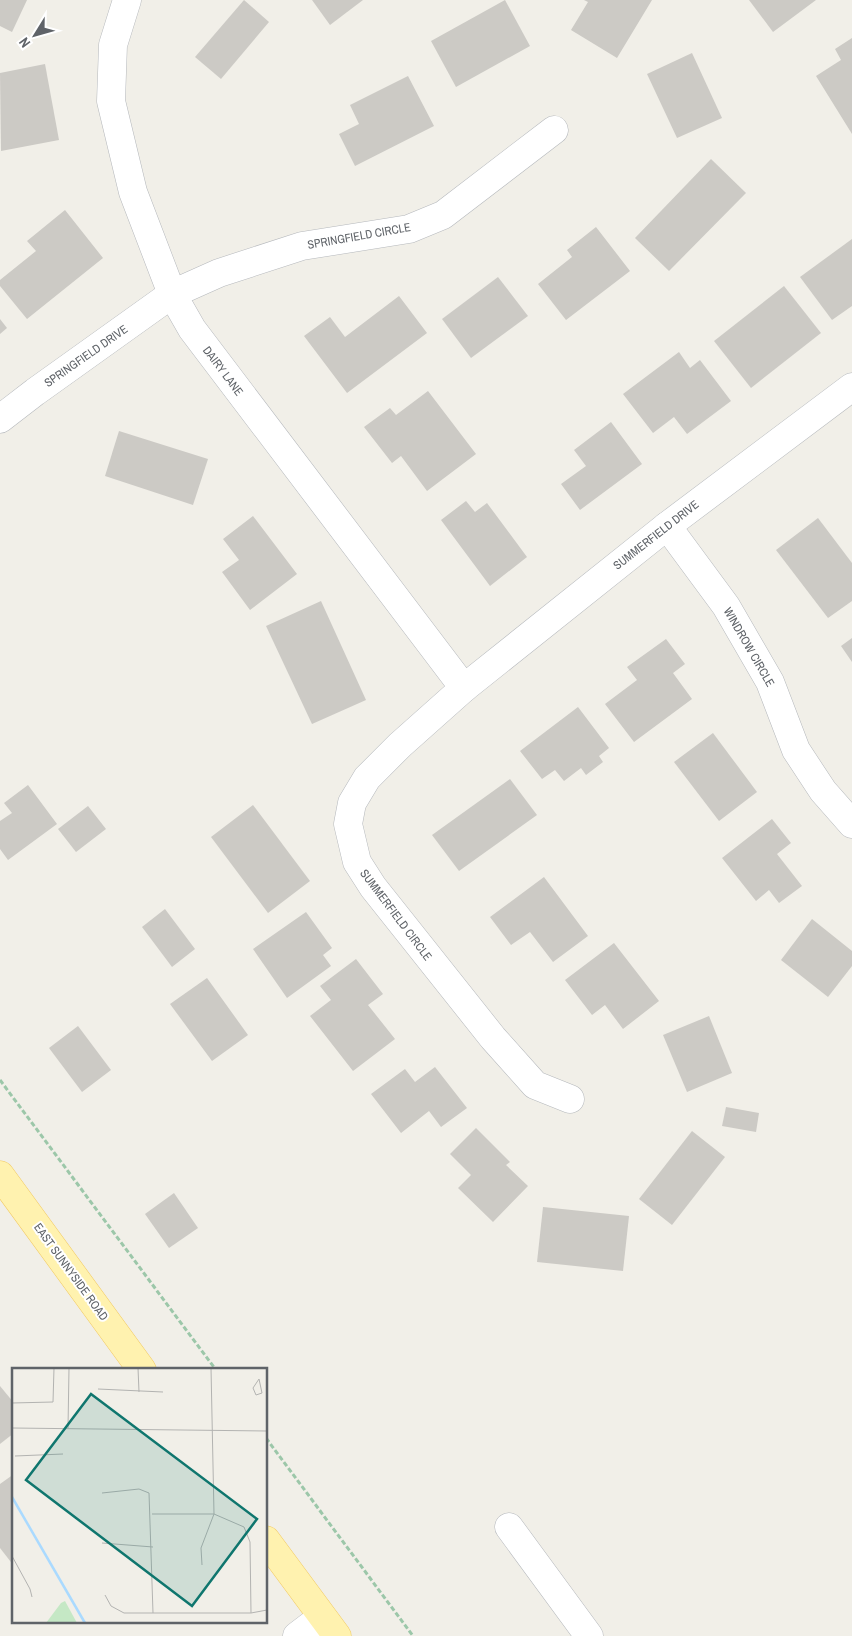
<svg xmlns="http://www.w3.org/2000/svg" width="852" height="1636" viewBox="0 0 852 1636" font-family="'Archivo Narrow',sans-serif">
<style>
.building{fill:#cccac5}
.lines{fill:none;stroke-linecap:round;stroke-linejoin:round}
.minor-casing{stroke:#b5b8bc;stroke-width:29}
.major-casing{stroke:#f2c960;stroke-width:29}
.path{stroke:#9cc7a9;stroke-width:3;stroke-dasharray:5 2.5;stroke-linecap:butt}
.minor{stroke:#fff;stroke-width:28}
.major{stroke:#fff2af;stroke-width:28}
.labels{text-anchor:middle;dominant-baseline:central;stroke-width:4;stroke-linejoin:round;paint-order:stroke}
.street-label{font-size:12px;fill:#5f6368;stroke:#fff}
.inset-river{fill:none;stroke:#aadaff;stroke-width:2.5}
.inset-road{fill:none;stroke:#b3b3b1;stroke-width:1}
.view{fill:#0f766e;fill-opacity:0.15;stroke:#0f766e;stroke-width:2.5}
.inset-edge{fill:none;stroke:#5f6368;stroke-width:2.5}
</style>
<rect width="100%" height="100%" fill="#f1efe8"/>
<g class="building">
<path d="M0,0h27l-15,32 -12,-6z"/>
<path d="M244,0l25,22 -48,57 -26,-22z"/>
<path d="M312,0h51l-33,25z"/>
<path d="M505,0l25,46 -74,41 -25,-46z"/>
<path d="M584,0h68l-35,58 -46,-28 17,-28z"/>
<path d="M749,0h67l-43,32z"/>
<path d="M852,38v96l-36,-58 25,-16 -6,-11z"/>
<path d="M692,53l30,65 -45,20 -30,-64z"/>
<path d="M45,64l14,76 -58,11 -1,-78z"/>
<path d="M408,76l26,50 -79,40 -16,-32 20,-10 -9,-19z"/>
<path d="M711,159l35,34 -77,78 -34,-33z"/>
<path d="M65,210l38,48 -76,61 -27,-33v-6l36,-29 -9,-10z"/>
<path d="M596,227l34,44 -64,49 -28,-36 34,-27 -5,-7z"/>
<path d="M852,239v67l-20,14 -32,-43z"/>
<path d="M498,277l30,39 -57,42 -29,-39z"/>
<path d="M784,286l37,47 -70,55 -37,-47z"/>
<path d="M399,296l28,37 -80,60 -43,-57 26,-19 15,20z"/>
<path d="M0,319l7,9 -7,6z"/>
<path d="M679,352l11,16 10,-8 31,41 -44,33 -13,-17 -21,16 -30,-39z"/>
<path d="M428,391l48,63 -49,37 -26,-35 -9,7 -28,-36 26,-19 6,7z"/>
<path d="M611,422l31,42 -62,46 -19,-26 25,-18 -12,-16z"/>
<path d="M119,431l89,28 -15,46 -88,-29z"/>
<path d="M466,501l9,11 12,-9 40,54 -37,29 -49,-66z"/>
<path d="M253,516l44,58 -47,36 -28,-38 17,-12 -16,-21z"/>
<path d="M818,518l34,45v38l-24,17 -52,-68z"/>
<path d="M321,601l45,99 -54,24 -46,-98z"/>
<path d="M852,638v24l-11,-16z"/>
<path d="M666,639l19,25 -12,9 19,26 -58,43 -29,-38 32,-24 -10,-13z"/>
<path d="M578,707l31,41 -10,8 4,6 -17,13 -5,-7 -17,13 -9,-11 -13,9 -22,-28z"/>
<path d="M713,733l44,59 -38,29 -45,-59z"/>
<path d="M510,779l27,36 -78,56 -27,-36z"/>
<path d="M28,785l29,39 -49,36 -8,-11v-28l12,-8 -8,-10z"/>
<path d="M253,805l57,76 -42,32 -57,-76z"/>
<path d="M88,806l18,23 -30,23 -18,-23z"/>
<path d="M772,819l19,24 -14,11 25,32 -23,17 -10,-13 -13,11 -34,-43z"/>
<path d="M544,877l44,59 -35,26 -23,-30 -19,13 -21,-28z"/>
<path d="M165,909l30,40 -23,18 -30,-40z"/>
<path d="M306,912l26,36 -9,7 8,11 -44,32 -34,-49z"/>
<path d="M812,919l40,32v15l-24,31 -47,-37z"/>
<path d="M614,943l45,58 -36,28 -18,-24 -13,10 -27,-35z"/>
<path d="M356,959l27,35 -15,11 27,34 -42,32 -43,-55 21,-16 -11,-14z"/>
<path d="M207,978l41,57 -36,26 -42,-57z"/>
<path d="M709,1016l23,57 -45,19 -24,-57z"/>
<path d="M78,1026l33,44 -29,22 -33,-44z"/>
<path d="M435,1067l32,41 -26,19 -12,-16 -28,22 -30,-39 34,-25 10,13z"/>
<path d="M726,1107l33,6 -3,19 -34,-6z"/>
<path d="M476,1128l34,34 -4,3 22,21 -35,36 -35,-34 13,-13 -21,-21z"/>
<path d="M692,1131l33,26 -53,68 -33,-26z"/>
<path d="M174,1193l24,35 -29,20 -24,-34z"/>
<path d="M543,1207l86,9 -6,55 -86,-9z"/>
<path d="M0,1386l14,17v30l-14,11z"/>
<path d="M14,1474v92l-14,-18v-64z"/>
</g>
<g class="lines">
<defs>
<g id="minor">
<path d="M127,0l-14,45 -2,56 22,91 39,102 20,35 272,359"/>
<path d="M0,419l35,-27 137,-98 47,-21 83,-27 107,-17 34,-14 111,-85"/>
<path d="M667,526l59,80 44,76 26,68 27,41 29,33"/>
<path d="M570,1099l-35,-14 -42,-47 -120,-151 -16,-25 -9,-38 4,-21 15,-25 33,-33 64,-57 203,-162 185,-139"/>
<path d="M509,1527l80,109"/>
<path d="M297,1636l25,-19"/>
</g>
<g id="major">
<path d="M0,1175l142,195"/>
<path d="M266,1540l71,96"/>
</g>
</defs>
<use href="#minor" class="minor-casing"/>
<use href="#major" class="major-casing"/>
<g class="path">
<path d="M0,1080l216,290"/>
<path d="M266,1438l147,198"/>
</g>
<use href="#minor" class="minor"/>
<use href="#major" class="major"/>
</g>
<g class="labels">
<g class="street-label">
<text transform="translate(359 236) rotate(-10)">SPRINGFIELD CIRCLE</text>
<text transform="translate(86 356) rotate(-35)">SPRINGFIELD DRIVE</text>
<text transform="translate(223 371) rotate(53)">DAIRY LANE</text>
<text transform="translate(656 535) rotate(-38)">SUMMERFIELD DRIVE</text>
<text transform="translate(749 647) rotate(60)">WINDROW CIRCLE</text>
<text transform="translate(396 915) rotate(53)">SUMMERFIELD CIRCLE</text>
<text transform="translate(71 1272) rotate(54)">EAST SUNNYSIDE ROAD</text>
</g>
</g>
<g transform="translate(12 1368)">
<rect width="255" height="255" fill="#f1efe8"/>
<path d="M53,233l12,22h-31l15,-20z" fill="#c5e8c5"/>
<path class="inset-river" d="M0,129l73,126"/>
<path class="inset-road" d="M126,0l1,24M247,11l3,14 -6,2 -3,-7zM86,21l65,3M0,35l41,-1 1,-34M0,60l255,3M56,60l1,-60M3,88l48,-2M90,125l37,-4 10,4 4,120M140,146h62l30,13 6,15 1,71M90,175l51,4M0,188l18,33 2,8M190,197l-1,-17 13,-34 -3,-146M93,227l6,11 13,7h127l16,-3"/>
<path class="view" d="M79,26l166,125 -65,87 -166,-126z"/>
<rect width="255" height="255" class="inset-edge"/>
</g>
<g transform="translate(35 35) rotate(233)" stroke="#ffffff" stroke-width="4" paint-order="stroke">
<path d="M0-4L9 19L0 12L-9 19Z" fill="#5f6368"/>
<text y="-8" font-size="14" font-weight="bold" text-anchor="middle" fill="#5f6368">N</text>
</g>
</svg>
